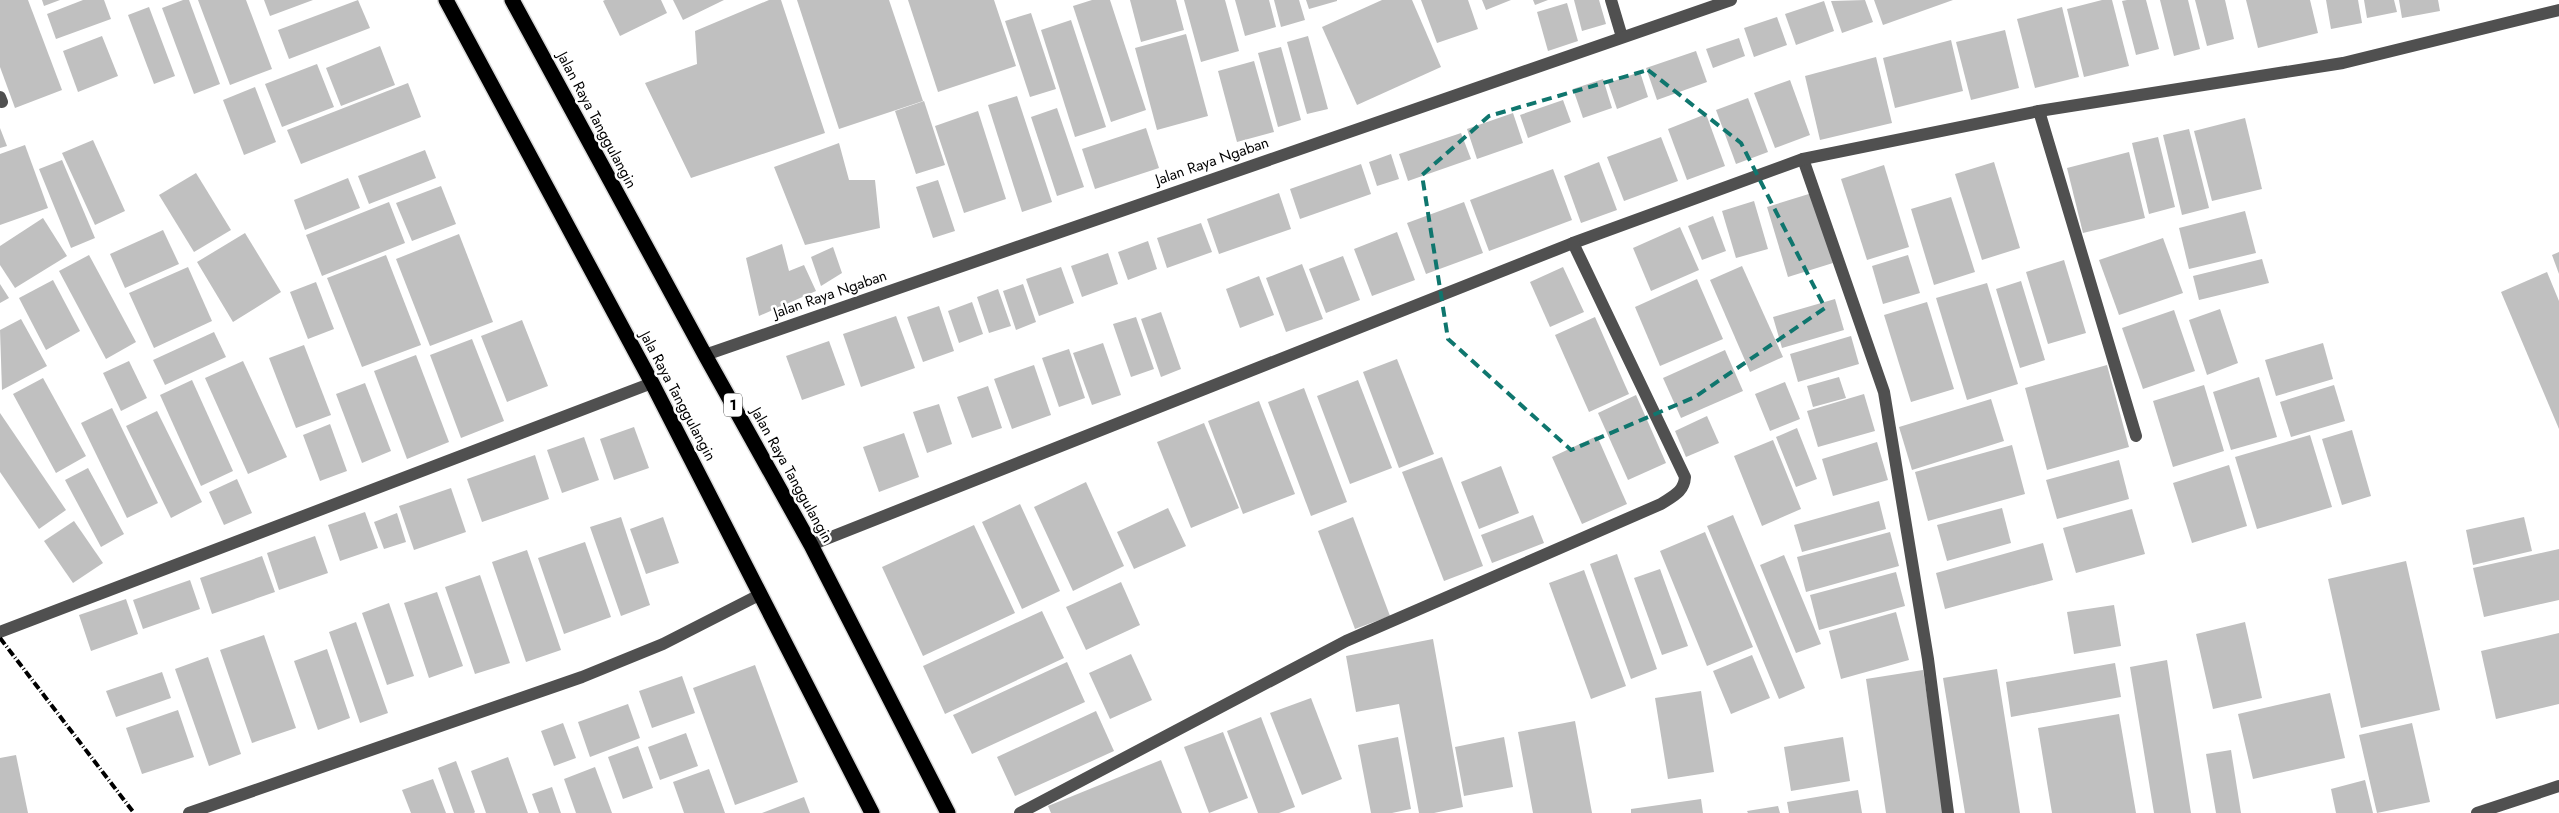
<svg xmlns="http://www.w3.org/2000/svg" width="2559" height="813" viewBox="0 0 2559 813" font-family="Jost,sans-serif">
<style>
.building{fill:#c0c0c0}
.lines{fill:none;stroke-linecap:round;stroke-linejoin:round}
.highway-casing{stroke:#dbdbdb;stroke-width:18}
.minor{stroke:#505050;stroke-width:12}
.highway{stroke:#000;stroke-width:15}
.rail{stroke:#000;stroke-width:4;stroke-dasharray:8 2.5 1 2.5;stroke-linecap:butt}
.marked{fill:none;stroke:#0f766e;stroke-width:4;stroke-dasharray:10 6;stroke-linejoin:round}
.labels{text-anchor:middle;dominant-baseline:central;stroke-width:5;stroke-linejoin:round;paint-order:stroke}
.shield{fill:#fff;stroke:#4c4c4c;stroke-width:1}
.shield-label{font-size:14px;font-weight:bold;fill:#000}
.street-label{font-size:15px;fill:#000;stroke:#fff}
</style>
<rect width="100%" height="100%" fill="#fff"/>
<g class="building">
<path d="M0,0h28l34,90 -47,18 -15,-41z"/>
<path d="M42,0h18l-16,6z"/>
<path d="M83,0h21l7,19 -55,20 -9,-25z"/>
<path d="M183,0h6l31,84 -26,10 -32,-86z"/>
<path d="M198,0h48l26,69 -42,16z"/>
<path d="M264,0h49l-43,16z"/>
<path d="M358,0l12,28 -81,31 -11,-29z"/>
<path d="M605,0h56l6,13 -47,23 -17,-35z"/>
<path d="M673,0h51l-41,20z"/>
<path d="M769,0h12l44,133 -134,45 -46,-95 52,-19 -2,-33z"/>
<path d="M797,0h92l34,101 -84,28z"/>
<path d="M908,0h86l22,66 -78,26z"/>
<path d="M1092,0h18l36,110 -35,12 -38,-116z"/>
<path d="M1130,0h46l8,30 -43,12z"/>
<path d="M1184,0h41l14,51 -38,11z"/>
<path d="M1235,0h34l7,27 -31,9z"/>
<path d="M1274,0h25l6,20 -24,7z"/>
<path d="M1306,0h31v1l-28,8z"/>
<path d="M1382,0h30l29,67 -84,38 -35,-78z"/>
<path d="M1421,0h47l10,29 -41,14z"/>
<path d="M1482,0h29l-25,10z"/>
<path d="M1533,0h15l-13,5z"/>
<path d="M1574,0h25l7,24 -24,7z"/>
<path d="M1865,0l8,22 -31,11 -11,-32z"/>
<path d="M1874,0h79l-70,25z"/>
<path d="M2102,0h10l17,66 -45,11 -17,-68z"/>
<path d="M2127,0h19l13,49 -23,6 -14,-54z"/>
<path d="M2160,0h28l12,49 -26,7z"/>
<path d="M2195,0h30l9,39 -27,7z"/>
<path d="M2246,0h64l8,33 -60,15z"/>
<path d="M2326,0h32l4,23 -31,6z"/>
<path d="M2364,0h30l3,12 -30,6z"/>
<path d="M2399,0h39l2,11 -38,7z"/>
<path d="M1824,1l10,30 -38,14 -11,-31z"/>
<path d="M1567,3l11,38 -30,10 -11,-39z"/>
<path d="M149,7l26,69 -21,8 -26,-69z"/>
<path d="M2062,7l17,70 -44,11 -18,-69z"/>
<path d="M1031,13l25,76 -26,8 -25,-76z"/>
<path d="M1777,17l10,28 -33,12 -10,-29z"/>
<path d="M1071,20l35,107 -31,10 -34,-107z"/>
<path d="M2005,30l14,58 -48,12 -15,-58z"/>
<path d="M1186,34l22,82 -51,14 -22,-82z"/>
<path d="M102,36l16,40 -40,16 -15,-41z"/>
<path d="M1308,36l20,73 -21,5 -20,-72z"/>
<path d="M1739,38l6,18 -32,12 -7,-19z"/>
<path d="M1951,40l12,51 -68,17 -12,-50z"/>
<path d="M380,46l15,39 -54,21 -15,-38z"/>
<path d="M1281,47l20,73 -23,7 -20,-74z"/>
<path d="M1696,51l11,31 -50,18 -11,-32z"/>
<path d="M1876,57l16,66 -72,17 -15,-64z"/>
<path d="M1254,61l20,71 -37,10 -19,-71z"/>
<path d="M317,64l17,43 -52,20 -17,-43z"/>
<path d="M1640,72l8,25 -31,12 -9,-26z"/>
<path d="M1603,79l9,29 -29,10 -10,-29z"/>
<path d="M1790,80l20,55 -35,13 -21,-55z"/>
<path d="M408,83l13,34 -120,47 -14,-34z"/>
<path d="M255,87l21,55 -32,13 -21,-55z"/>
<path d="M1017,96l35,106 -30,10 -34,-107z"/>
<path d="M1748,98l20,54 -32,12 -20,-54z"/>
<path d="M1563,100l8,22 -43,16 -8,-23z"/>
<path d="M924,101l21,64 -29,9 -21,-63z"/>
<path d="M1057,108l27,79 -27,9 -26,-79z"/>
<path d="M978,111l28,88 -42,14 -29,-87z"/>
<path d="M1513,113l10,30 -46,16 -10,-30z"/>
<path d="M1706,114l19,52 -38,14 -19,-51z"/>
<path d="M2245,118l17,71 -50,12 -18,-70z"/>
<path d="M0,128l7,18 -7,2z"/>
<path d="M1146,128l13,40 -64,21 -13,-40z"/>
<path d="M2189,129l20,79 -27,7 -19,-80z"/>
<path d="M1461,133l10,26 -63,22 -9,-27z"/>
<path d="M1661,137l17,44 -54,20 -17,-44z"/>
<path d="M2158,137l17,70 -26,7 -17,-71z"/>
<path d="M93,140l32,71 -30,14 -33,-72z"/>
<path d="M839,143l10,37h26l5,48 -75,17 -31,-78z"/>
<path d="M25,145l23,63 -48,17v-71z"/>
<path d="M425,150l11,28 -67,26 -11,-28z"/>
<path d="M2129,152l16,66 -62,15 -16,-65z"/>
<path d="M1391,154l8,25 -22,7 -8,-24z"/>
<path d="M62,160l33,78 -24,10 -32,-79z"/>
<path d="M1599,162l18,48 -36,13 -17,-47z"/>
<path d="M1994,162l26,86 -38,12 -27,-86z"/>
<path d="M1361,164l10,30 -71,25 -10,-30z"/>
<path d="M1884,165l25,82 -42,13 -26,-81z"/>
<path d="M1553,169l19,51 -83,31 -19,-51z"/>
<path d="M196,173l35,57 -37,22 -35,-57z"/>
<path d="M348,178l12,30 -55,22 -11,-30z"/>
<path d="M938,180l17,51 -22,7 -17,-51z"/>
<path d="M441,186l15,38 -44,17 -16,-38z"/>
<path d="M1279,193l12,36 -72,25 -12,-35z"/>
<path d="M1812,193l21,70 -45,14 -21,-70z"/>
<path d="M1951,197l24,75 -41,13 -23,-76z"/>
<path d="M1754,201l14,48 -32,9 -14,-47z"/>
<path d="M389,202l16,41 -83,33 -16,-41z"/>
<path d="M1464,202l19,51 -57,21 -19,-51z"/>
<path d="M2245,211l11,42 -67,16 -10,-41z"/>
<path d="M1713,216l13,35 -24,9 -14,-34z"/>
<path d="M43,218l24,38 -52,32 -15,-23v-19z"/>
<path d="M1201,223l11,29 -45,16 -10,-30z"/>
<path d="M1680,227l19,43 -48,21 -18,-43z"/>
<path d="M163,230l16,34 -54,24 -15,-34z"/>
<path d="M1397,232l18,48 -43,16 -18,-47z"/>
<path d="M245,233l36,59 -48,30 -36,-60z"/>
<path d="M459,234l34,88 -63,24 -34,-87z"/>
<path d="M2163,238l20,55 -64,22 -20,-55z"/>
<path d="M1148,241l9,28 -29,11 -10,-28z"/>
<path d="M782,244l7,27 15,-6 12,26 -57,25 -13,-58z"/>
<path d="M833,247l9,26 -21,13 -10,-29z"/>
<path d="M2559,252v22l-7,-19z"/>
<path d="M1108,253l10,31 -36,13 -11,-31z"/>
<path d="M89,255l47,87 -30,17 -47,-88z"/>
<path d="M386,255l35,90 -59,22 -35,-89z"/>
<path d="M1908,255l12,38 -37,11 -11,-38z"/>
<path d="M1343,256l17,44 -34,13 -17,-44z"/>
<path d="M2262,259l7,24 -70,17 -6,-24z"/>
<path d="M2064,260l22,73 -38,11 -22,-72z"/>
<path d="M1302,264l21,55 -37,13 -20,-54z"/>
<path d="M1742,266l41,91 -33,15 -40,-92z"/>
<path d="M188,267l24,54 -58,27 -25,-55z"/>
<path d="M1061,267l13,36 -35,13 -13,-37z"/>
<path d="M1563,267l21,45 -34,15 -20,-45z"/>
<path d="M2547,272l12,29v128l-58,-137z"/>
<path d="M1259,276l15,39 -34,13 -14,-39z"/>
<path d="M1697,279l26,60 -63,27 -25,-59z"/>
<path d="M53,280l27,51 -34,19 -27,-52z"/>
<path d="M2021,281l24,79 -25,8 -24,-79z"/>
<path d="M316,282l18,47 -26,10 -18,-47z"/>
<path d="M1987,283l31,101 -51,16 -31,-102z"/>
<path d="M0,284l9,14 -9,5z"/>
<path d="M1023,284l13,38 -20,8 -13,-39z"/>
<path d="M998,289l13,37 -22,7 -12,-36z"/>
<path d="M1835,299l9,31 -62,18 -9,-31z"/>
<path d="M972,302l11,32 -24,9 -11,-32z"/>
<path d="M1927,302l27,87 -43,13 -27,-87z"/>
<path d="M939,306l15,45 -31,11 -16,-45z"/>
<path d="M2220,309l18,54 -31,12 -18,-55z"/>
<path d="M2174,310l21,61 -52,18 -21,-61z"/>
<path d="M1161,312l20,57 -20,8 -20,-58z"/>
<path d="M896,316l19,52 -54,19 -18,-53z"/>
<path d="M1136,317l18,52 -23,8 -18,-53z"/>
<path d="M1595,317l34,77 -40,18 -34,-77z"/>
<path d="M21,319l26,47 -45,24 -2,-60z"/>
<path d="M522,320l26,66 -41,16 -26,-66z"/>
<path d="M214,332l12,25 -61,28 -12,-25z"/>
<path d="M1851,336l8,28 -61,18 -8,-28z"/>
<path d="M472,339l32,82 -43,17 -31,-83z"/>
<path d="M829,341l16,44 -43,15 -16,-44z"/>
<path d="M1103,343l18,52 -29,10 -19,-52z"/>
<path d="M2323,343l10,36 -57,17 -11,-36z"/>
<path d="M304,345l27,70 -35,13 -27,-70z"/>
<path d="M1069,349l16,49 -26,9 -17,-49z"/>
<path d="M1725,350l18,41 -62,27 -18,-40z"/>
<path d="M416,355l33,87 -42,17 -33,-88z"/>
<path d="M1397,359l37,95 -35,14 -36,-96z"/>
<path d="M129,361l18,37 -26,13 -18,-38z"/>
<path d="M243,361l44,96 -39,17 -43,-96z"/>
<path d="M1034,365l17,50 -39,14 -18,-50z"/>
<path d="M2107,365l22,82 -82,23 -22,-82z"/>
<path d="M1839,377l7,21 -33,9 -6,-21z"/>
<path d="M2259,377l18,60 -46,13 -18,-58z"/>
<path d="M43,378l43,78 -30,17 -43,-79z"/>
<path d="M192,380l41,91 -32,15 -41,-91z"/>
<path d="M1358,380l34,88 -42,16 -33,-88z"/>
<path d="M1785,382l15,37 -30,12 -15,-37z"/>
<path d="M365,383l26,68 -29,12 -26,-69z"/>
<path d="M2204,385l20,66 -51,16 -20,-66z"/>
<path d="M2334,385l11,36 -54,16 -11,-35z"/>
<path d="M988,386l14,42 -30,10 -15,-41z"/>
<path d="M1304,388l43,114 -36,14 -43,-114z"/>
<path d="M1864,394l11,37 -57,16 -11,-36z"/>
<path d="M1636,395l30,68 -38,17 -30,-67z"/>
<path d="M1991,399l13,42 -92,29 -13,-43z"/>
<path d="M1259,401l36,93 -52,20 -35,-93z"/>
<path d="M939,404l13,40 -25,9 -14,-41z"/>
<path d="M112,408l46,95 -31,15 -46,-95z"/>
<path d="M157,411l45,91 -31,16 -45,-92z"/>
<path d="M0,413l66,97 -27,19 -39,-57z"/>
<path d="M1707,416l12,27 -33,14 -11,-26z"/>
<path d="M1204,423l35,85 -48,20 -34,-86z"/>
<path d="M330,424l17,47 -27,10 -17,-46z"/>
<path d="M634,427l15,41 -35,12 -14,-41z"/>
<path d="M1797,428l20,51 -21,8 -20,-50z"/>
<path d="M2352,430l19,66 -29,9 -20,-66z"/>
<path d="M904,433l15,44 -40,15 -16,-45z"/>
<path d="M2310,435l22,72 -75,22 -22,-72z"/>
<path d="M1597,436l30,68 -45,20 -30,-67z"/>
<path d="M584,437l15,43 -37,13 -15,-43z"/>
<path d="M1773,440l28,69 -39,17 -28,-70z"/>
<path d="M1877,442l11,38 -55,16 -11,-37z"/>
<path d="M2012,445l13,49 -97,27 -13,-49z"/>
<path d="M535,455l14,44 -67,23 -15,-43z"/>
<path d="M1442,457l41,109 -39,15 -42,-109z"/>
<path d="M2119,460l10,39 -72,20 -11,-39z"/>
<path d="M2229,465l18,61 -55,17 -19,-60z"/>
<path d="M1501,466l18,47 -40,16 -18,-47z"/>
<path d="M88,468l36,66 -23,13 -36,-67z"/>
<path d="M237,479l15,34 -28,12 -15,-33z"/>
<path d="M1086,482l38,84 -51,25 -39,-84z"/>
<path d="M451,488l15,44 -52,18 -15,-44z"/>
<path d="M1879,501l7,28 -84,23 -8,-27z"/>
<path d="M1020,504l40,87 -38,18 -40,-87z"/>
<path d="M1168,508l18,38 -52,23 -17,-37z"/>
<path d="M2002,508l9,35 -64,18 -10,-36z"/>
<path d="M2132,509l13,45 -69,19 -13,-45z"/>
<path d="M365,512l13,36 -38,13 -12,-36z"/>
<path d="M397,513l9,29 -22,7 -10,-27z"/>
<path d="M1533,515l11,28 -52,20 -11,-28z"/>
<path d="M1733,515l72,173 -26,11 -72,-173z"/>
<path d="M621,517l29,88 -29,11 -31,-89z"/>
<path d="M663,517l16,46 -33,11 -16,-45z"/>
<path d="M1353,517l37,99 -35,13 -37,-98z"/>
<path d="M2524,517l8,34 -59,14 -7,-35z"/>
<path d="M74,521l29,42 -30,20 -29,-42z"/>
<path d="M974,525l41,88 -92,43 -41,-89z"/>
<path d="M1705,532l48,115 -46,19 -47,-115z"/>
<path d="M1890,532l9,34 -93,26 -9,-35z"/>
<path d="M315,536l13,37 -49,17 -12,-37z"/>
<path d="M585,542l26,75 -47,17 -26,-76z"/>
<path d="M2043,543l10,37 -108,29 -9,-36z"/>
<path d="M2559,549v51l-75,17 -11,-49z"/>
<path d="M527,550l34,100 -35,12 -34,-100z"/>
<path d="M1617,554l40,115 -26,10 -41,-115z"/>
<path d="M1784,555l37,89 -25,9 -36,-88z"/>
<path d="M262,556l13,36 -63,22 -12,-36z"/>
<path d="M2406,561l34,149 -79,18 -33,-149z"/>
<path d="M1660,569l28,77 -26,9 -28,-77z"/>
<path d="M1584,570l42,116 -35,13 -42,-116z"/>
<path d="M1896,572l9,34 -86,24 -9,-35z"/>
<path d="M480,575l30,88 -35,11 -30,-87z"/>
<path d="M190,580l10,29 -57,20 -10,-29z"/>
<path d="M1121,582l19,43 -54,25 -20,-43z"/>
<path d="M437,592l26,74 -34,12 -25,-75z"/>
<path d="M126,599l12,35 -47,17 -12,-36z"/>
<path d="M389,603l25,73 -27,9 -25,-72z"/>
<path d="M2114,605l7,41 -47,8 -7,-42z"/>
<path d="M1042,611l22,47 -119,56 -22,-48z"/>
<path d="M1896,612l13,48 -68,19 -12,-48z"/>
<path d="M356,622l32,91 -28,10 -31,-91z"/>
<path d="M2245,622l17,76 -49,11 -17,-75z"/>
<path d="M2559,633v71l-63,15 -15,-68z"/>
<path d="M264,635l32,93 -44,15 -32,-93z"/>
<path d="M1433,639l30,168 -29,6h-15l-20,-109 -43,8 -10,-56z"/>
<path d="M327,649l23,69 -32,12 -24,-69z"/>
<path d="M1131,654l21,46 -42,19 -21,-46z"/>
<path d="M1752,655l18,43 -39,16 -18,-43z"/>
<path d="M208,657l33,97 -32,12 -34,-97z"/>
<path d="M2167,660l24,153h-37l-24,-146z"/>
<path d="M1067,662l18,40 -113,52 -19,-39z"/>
<path d="M2115,663l6,34 -110,20 -5,-35z"/>
<path d="M755,665l43,117 -63,23 -42,-117z"/>
<path d="M1997,669l23,144h-55l-22,-135z"/>
<path d="M1923,670l22,143h-59l-20,-134z"/>
<path d="M162,672l9,26 -55,19 -10,-26z"/>
<path d="M682,676l13,37 -43,15 -13,-37z"/>
<path d="M1701,691l13,81 -46,7 -13,-81z"/>
<path d="M2330,693l15,65 -92,21 -15,-65z"/>
<path d="M1311,698l31,81 -40,16 -32,-82z"/>
<path d="M628,704l12,34 -50,19 -12,-35z"/>
<path d="M178,710l16,47 -52,17 -16,-46z"/>
<path d="M1096,711l18,40 -99,45 -18,-39z"/>
<path d="M2119,714l17,99h-84l-14,-85z"/>
<path d="M1261,717l34,90 -16,6h-21l-31,-82z"/>
<path d="M1575,721l17,92h-59l-15,-81z"/>
<path d="M563,723l13,35 -22,8 -13,-35z"/>
<path d="M2412,723l18,79 -53,11 -18,-78z"/>
<path d="M1223,732l25,66 -39,15 -25,-66z"/>
<path d="M686,733l12,33 -38,14 -12,-33z"/>
<path d="M1398,737l13,72 -19,4h-21l-13,-68z"/>
<path d="M1504,737l9,50 -49,9 -9,-49z"/>
<path d="M1843,737l7,44 -59,10 -7,-44z"/>
<path d="M638,746l15,42 -30,11 -15,-42z"/>
<path d="M2231,750l10,63h-25l-10,-59z"/>
<path d="M16,755l12,58h-28v-55z"/>
<path d="M508,757l20,56h-42l-15,-42z"/>
<path d="M1161,760l21,53h-131l-3,-7z"/>
<path d="M456,761l19,51 -1,1h-20l-16,-45z"/>
<path d="M595,767l17,46h-36l-12,-34z"/>
<path d="M709,769l16,44h-41l-11,-31z"/>
<path d="M433,779l13,34h-35l-9,-23z"/>
<path d="M2365,780l8,33h-37l-5,-24z"/>
<path d="M552,787l9,26h-22l-7,-19z"/>
<path d="M1858,790l4,23h-73l-2,-11z"/>
<path d="M804,797l6,16h-48z"/>
<path d="M1701,799l2,14h-72v-4z"/>
<path d="M1778,806l2,7h-32l-1,-2z"/>
</g>
<g class="lines">
<defs>
<g id="highway">
<path d="M446,0l206,383 220,430"/>
<path d="M512,0l193,355 106,190 137,268"/>
</g>
</defs>
<use href="#highway" class="highway-casing"/>
<g class="minor">
<path d="M1611,0l11,37"/>
<path d="M0,97l2,5"/>
<path d="M2039,111l97,325"/>
<path d="M1803,159l81,233 44,267 20,154"/>
<path d="M705,355l1026,-355"/>
<path d="M811,545l762,-302 230,-84 236,-48 304,-48 216,-53"/>
<path d="M0,632l652,-249"/>
<path d="M189,813l393,-136 81,-33 98,-50"/>
<path d="M1020,813l326,-172 315,-137c12,-8 23,-12 24,-27l-112,-234"/>
<path d="M2477,813l82,-27"/>
</g>
<use href="#highway" class="highway"/>
<path class="rail" d="M0,638l134,175"/>
</g>
<path class="marked" d="M1648,70l93,73 84,165 -130,89 -124,53 -123,-111 -26,-164 67,-59z"/>
<g class="labels">
<rect class="shield" x="724" y="393.5" width="18" height="23" rx="4"/>
<g class="shield-label">
<text x="733" y="405">1</text>
</g>
<g class="street-label">
<text transform="translate(597 120) rotate(62)">Jalan Raya Tanggulangin</text>
<text transform="translate(1212 161) rotate(-19)">Jalan Raya Ngaban</text>
<text transform="translate(830 294) rotate(-19)">Jalan Raya Ngaban</text>
<text transform="translate(678 396) rotate(62)">Jala Raya Tanggulangin</text>
<text transform="translate(792 475) rotate(61)">Jalan Raya Tanggulangin</text>
</g>
</g>
</svg>
